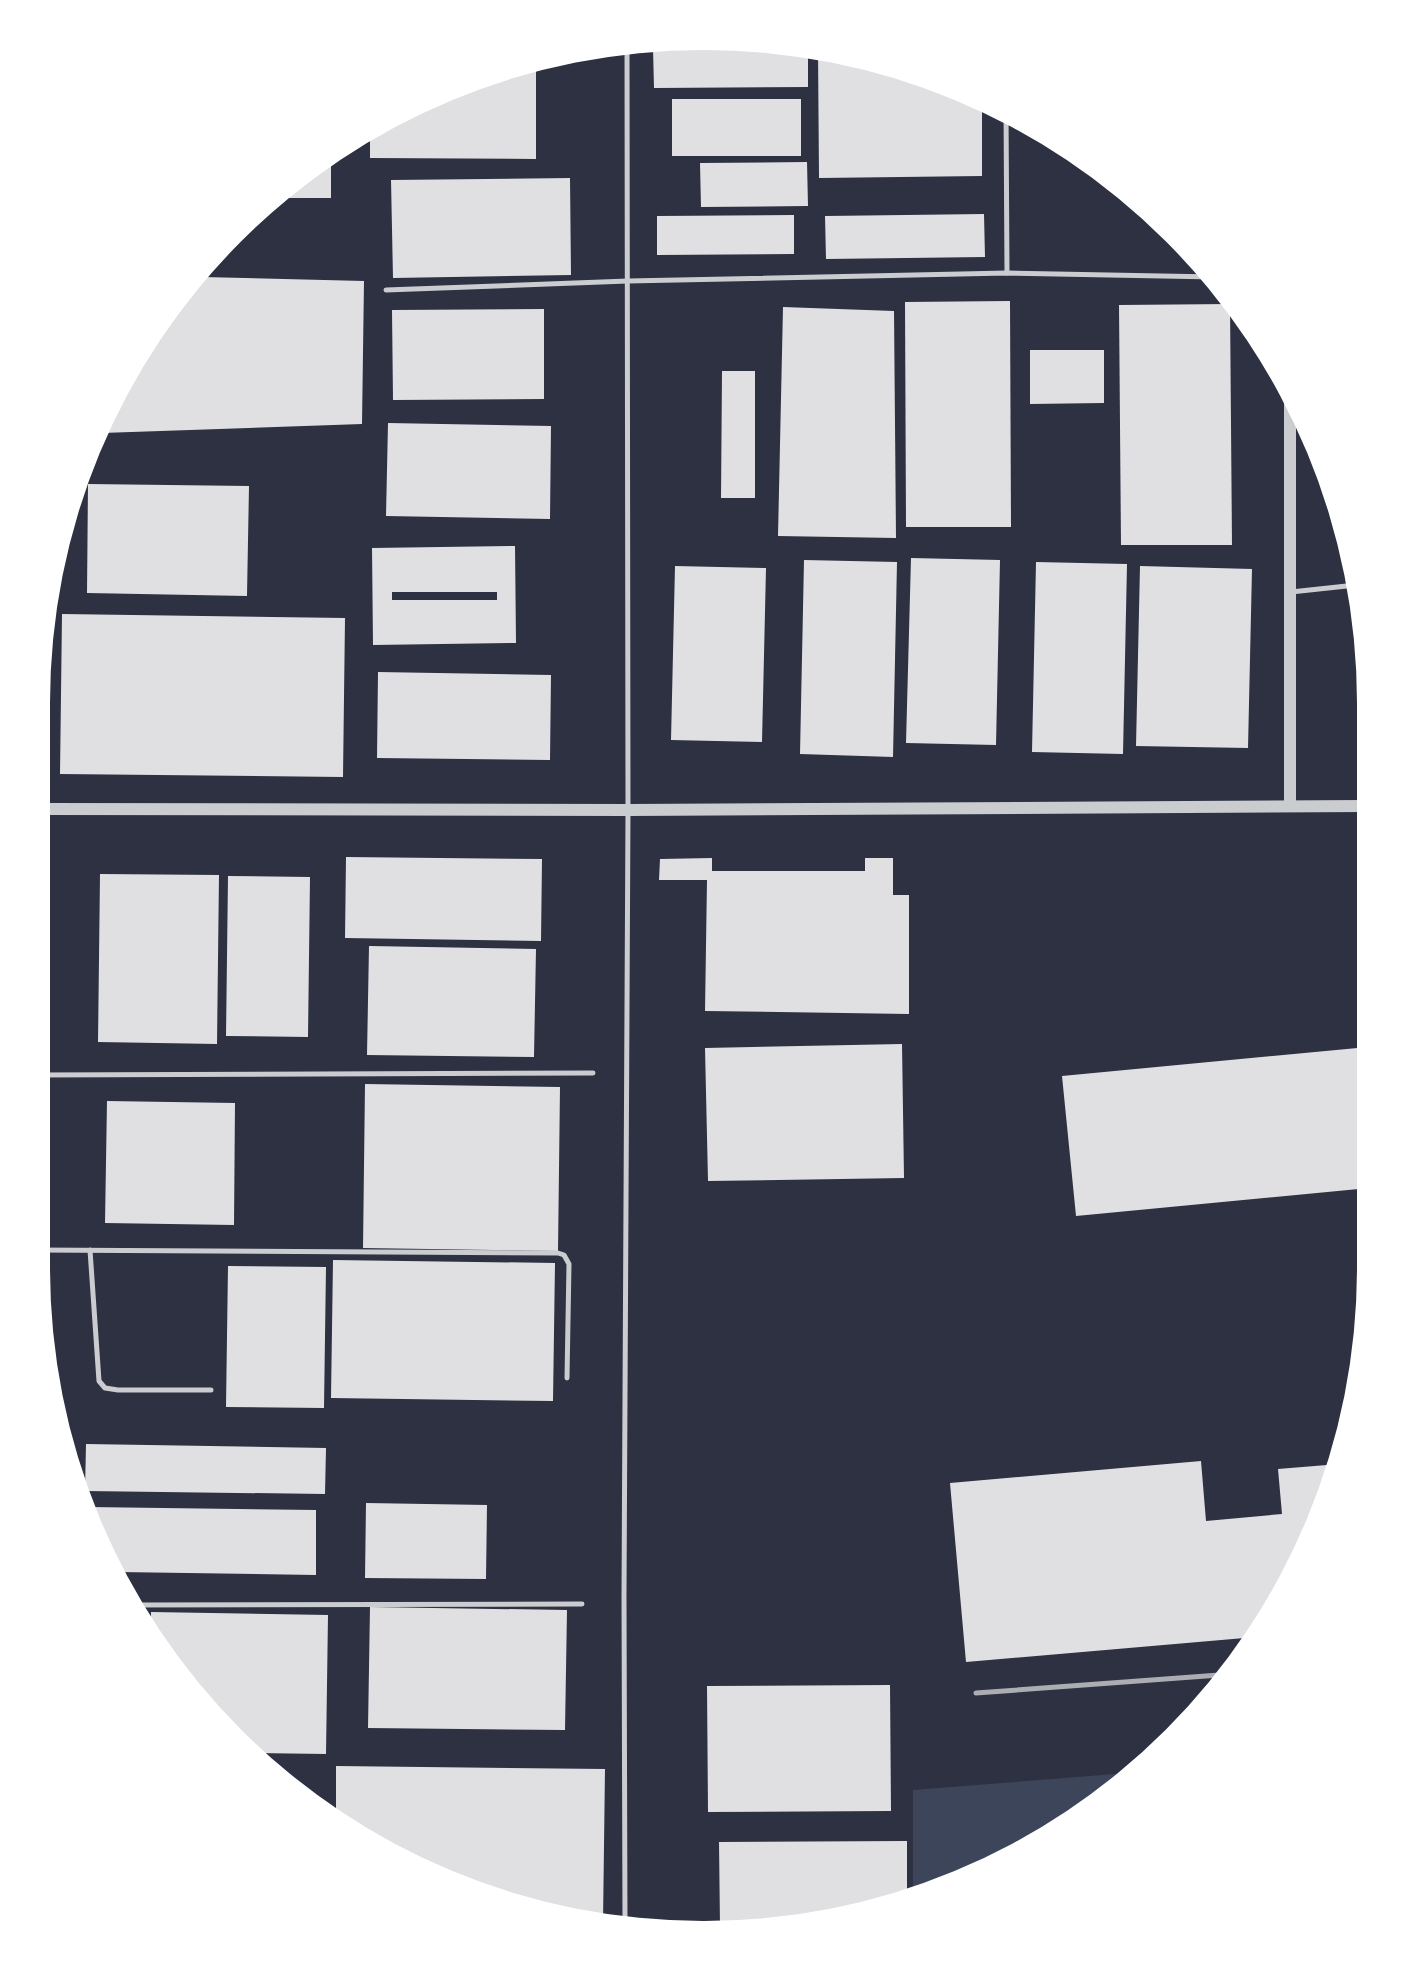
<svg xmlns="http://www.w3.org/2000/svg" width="1407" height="1971" viewBox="0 0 1407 1971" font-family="Ubuntu,sans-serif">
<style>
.green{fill:#3c4559}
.building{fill:#e0e0e3;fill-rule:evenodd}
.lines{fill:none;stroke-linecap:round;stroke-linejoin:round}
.service{stroke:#caccd0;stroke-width:5}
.tertiary{stroke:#caccd0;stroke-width:12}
.rail{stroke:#abadb3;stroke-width:5}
</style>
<rect width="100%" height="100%" fill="#2d3142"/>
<path class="green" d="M1140,1772l-181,112 -46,12v-106z"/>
<g class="building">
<path d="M748,37l60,10v40l-154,1 -1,-40h8v-8z"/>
<path d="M818,49l59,10 105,40v77l-163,2z"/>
<path d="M489,71h47v88l-166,-1v-33z"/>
<rect x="672" y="99" width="129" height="57"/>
<path d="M331,153v45h-63z"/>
<path d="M807,162l1,44 -107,1 -1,-44z"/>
<path d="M570,178l1,97 -178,3 -2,-98z"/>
<path d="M984,214l1,43 -159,2 -1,-43z"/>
<path d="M794,215v39l-137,1v-39z"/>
<path d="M202,277l162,4 -2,143 -260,9 24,-64z"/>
<path d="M1010,301l1,226h-105l-1,-225z"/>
<path d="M1230,304l2,241h-111l-2,-240z"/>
<path d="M783,307l111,4 2,227 -118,-2z"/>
<path d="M544,309v90l-151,1 -1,-90z"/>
<path d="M1030,350h74v53l-74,1z"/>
<path d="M722,371h33v127h-34z"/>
<path d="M388,423l163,3 -1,93 -164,-3z"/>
<path d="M88,484l161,2 -2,110 -160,-3z"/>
<path d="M515,546l1,97 -143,2 -1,-97zM392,592h105v8h-105z"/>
<path d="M911,558l89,2 -4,185 -90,-2z"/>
<path d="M804,560l93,2 -4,195 -93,-3z"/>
<path d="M1036,562l91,2 -4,190 -91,-2z"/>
<path d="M675,566l91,2 -4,174 -91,-2z"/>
<path d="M1140,566l112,3 -4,179 -112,-2z"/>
<path d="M62,614l283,4 -2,159 -283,-3z"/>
<path d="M378,672l173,3 -1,85 -173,-2z"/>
<path d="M346,857l196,2 -1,82 -196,-3z"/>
<path d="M712,858v13h153v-13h28v37h16v119l-204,-3 2,-131h-48l1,-21z"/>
<path d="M100,874l119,1 -2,169 -119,-2z"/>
<path d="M228,876l82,1 -2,160 -82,-1z"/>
<path d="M369,946l167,3 -2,108 -167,-2z"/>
<path d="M902,1044l2,134 -196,3 -3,-133z"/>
<path d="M1368,1047l1,141 -293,28 -14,-140z"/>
<path d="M365,1084l195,3 -2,164 -195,-3z"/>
<path d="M107,1101l128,2 -1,122 -129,-2z"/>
<path d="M333,1260l222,3 -2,138 -222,-3z"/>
<path d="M228,1266l98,1 -2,141 -98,-1z"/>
<path d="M86,1444l240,4 -1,46 -240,-3z"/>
<path d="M1201,1461l5,60 76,-7 -4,-45 61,-5 -37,98 -46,75 -290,25 -16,-179z"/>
<path d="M366,1503l121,2 -1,74 -121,-1z"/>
<path d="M89,1507l227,3v65l-198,-3z"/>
<path d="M370,1607l197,3 -2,120 -197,-2z"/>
<path d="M151,1612l177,3 -2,139 -77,-1 -98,-112z"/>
<path d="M890,1685l1,126 -183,1 -1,-126z"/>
<path d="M336,1766l269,3 -2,154 -29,-1 -165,-56 -73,-48z"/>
<path d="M907,1841v57l-117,31 -70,-2 -1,-85z"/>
</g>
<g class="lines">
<g class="service">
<path d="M1006,109l1,164"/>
<path d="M386,290l242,-9 379,-8 208,4"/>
<path d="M1291,592l65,-7"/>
<path d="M36,1075l557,-2"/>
<path d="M36,1250l522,3 6,2 5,9 -2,114"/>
<path d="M90,1250l9,131 6,7 13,2h93"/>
<path d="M133,1605l449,-1"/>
<path d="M283,1783h9"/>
<path d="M625,1924l-1,-329 4,-785 -1,-769"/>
</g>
<g class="tertiary">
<path d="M1290,806v-416"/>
<path d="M36,809l592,1 738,-4"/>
</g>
<path class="rail" d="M976,1693l257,-19"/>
</g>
<path d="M0 0H1407V1971H0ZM703 50H704A653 653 0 0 1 1357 703V1268A653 653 0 0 1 704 1921H703A653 653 0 0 1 50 1268V703A653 653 0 0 1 703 50Z" fill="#fff" fill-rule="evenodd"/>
</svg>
